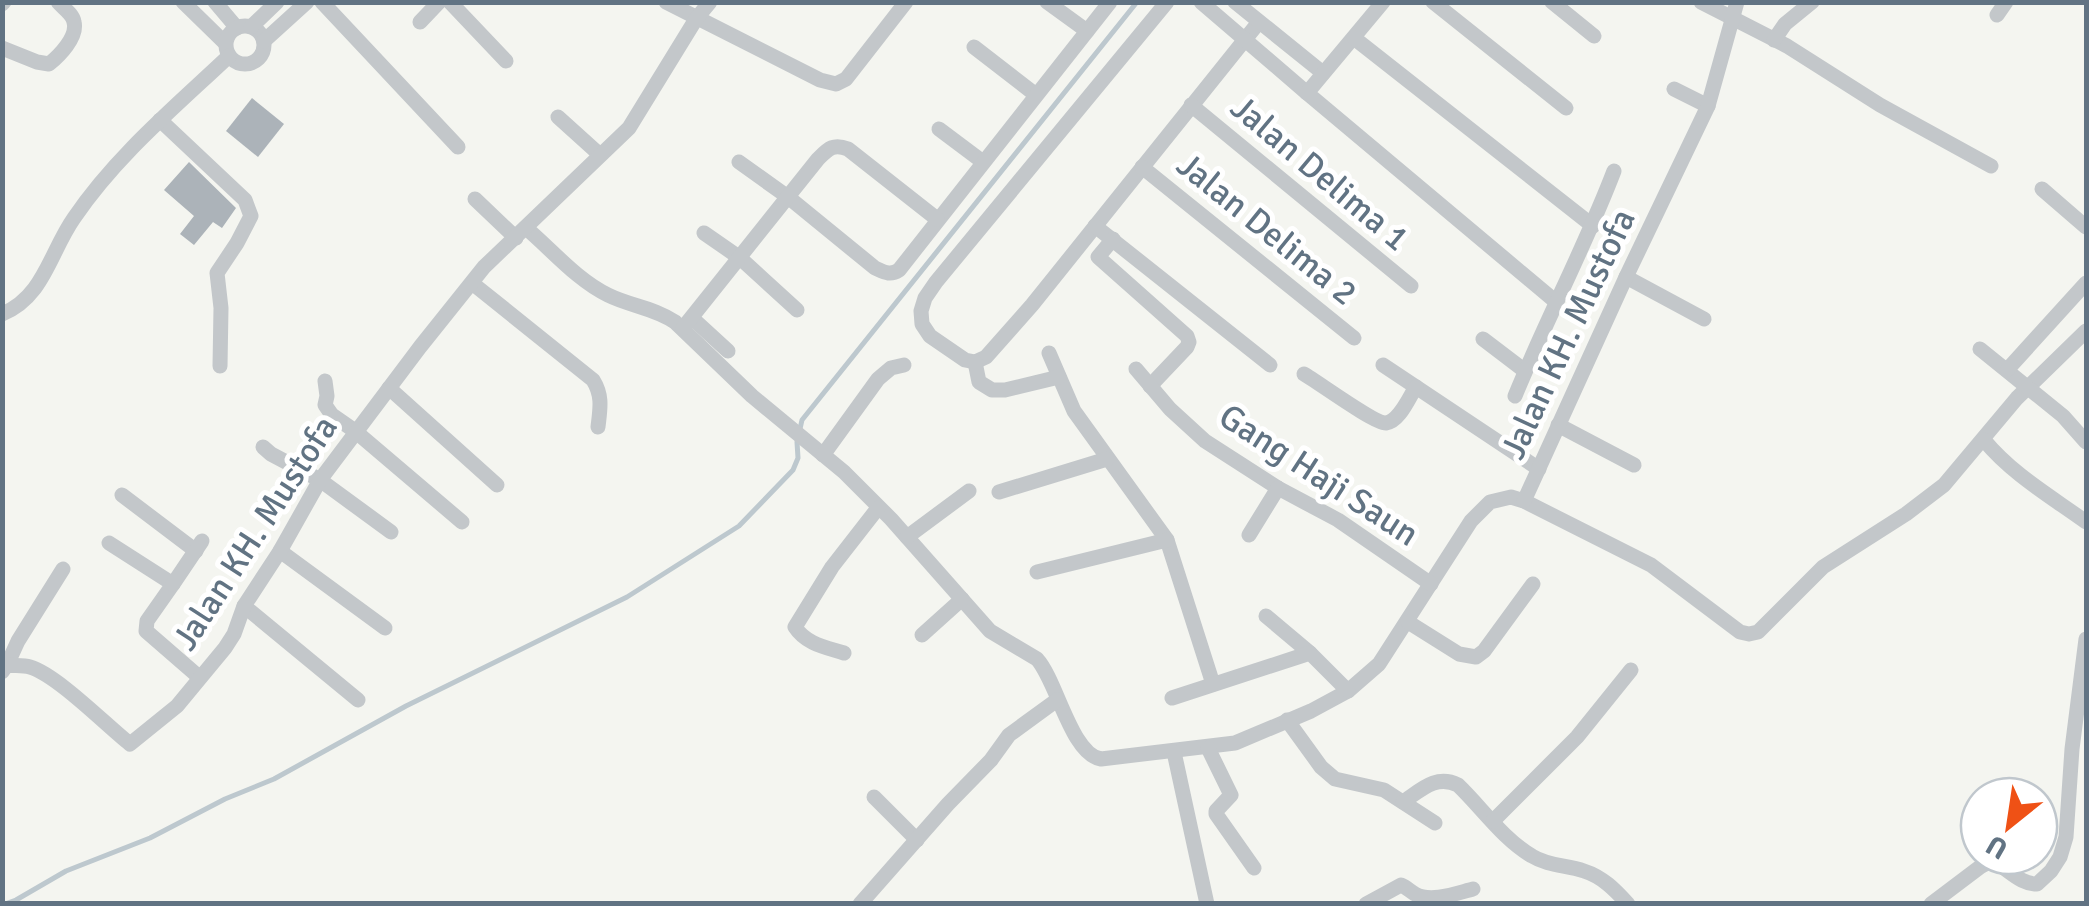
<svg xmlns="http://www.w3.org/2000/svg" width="2089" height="906" viewBox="0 0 2089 906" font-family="Signika,sans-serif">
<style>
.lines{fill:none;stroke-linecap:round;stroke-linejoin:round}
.stream{stroke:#bdc8ce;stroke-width:5}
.building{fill:#acb3b9}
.minor{stroke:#c3c7ca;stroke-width:15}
.labels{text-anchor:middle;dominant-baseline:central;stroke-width:10;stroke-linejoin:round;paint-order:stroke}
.street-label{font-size:35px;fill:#617383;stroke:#fff}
</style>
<rect width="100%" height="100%" fill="#f4f5f0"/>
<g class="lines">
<path class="stream" d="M5,904l11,-4 50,-29 84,-33 75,-39 49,-20 132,-73 221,-109 112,-71 54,-56 5,-12 -1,-16 5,-22 335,-418"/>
</g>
<g class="building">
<path d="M252,98l32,26 -26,33 -32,-26z"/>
<path d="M189,162l47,46 -14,20 -9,-6 -19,23 -14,-11 14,-18 -30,-26z"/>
</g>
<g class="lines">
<g class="minor">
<path d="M183,2l42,41"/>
<path d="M215,2l22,26"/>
<path d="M322,2l136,145"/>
<path d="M450,2l56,59"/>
<path d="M666,2l154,78 16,4 10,-5 60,-77"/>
<path d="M1047,2l40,29"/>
<path d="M1167,2l-231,280 -11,16 -4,13 1,13 8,12 35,24 10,2 11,-5 46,-52 227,-283"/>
<path d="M1201,2l106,91"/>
<path d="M1235,2l88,71"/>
<path d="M1383,2l-76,91 248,208"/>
<path d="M1433,2l133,106"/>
<path d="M1552,2l42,34"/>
<path d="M1701,2l86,44 93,59 111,61"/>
<path d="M2,4l2,-2"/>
<path d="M1997,15l9,-13"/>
<path d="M420,22l19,-20"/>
<circle cx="245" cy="45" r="19"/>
<path d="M251,27l26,-25"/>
<path d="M1354,38l239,188"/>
<path d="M1774,40l11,-16 27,-22"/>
<path d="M264,41l43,-39"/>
<path d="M974,47l62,48"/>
<path d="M2,48l35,14 12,2c10,-8 29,-27 25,-42 -1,-8 -11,-14 -16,-20"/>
<path d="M1674,89l34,17"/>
<path d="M1191,105l220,181"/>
<path d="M558,117l41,37"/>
<path d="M160,120l85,80 6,16 -14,27 -20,30 4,35 -1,58"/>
<path d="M939,129l44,33"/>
<path d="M739,162l49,35 87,71c9,4 15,8 24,2l211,-268"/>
<path d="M1142,167l212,171"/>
<path d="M2042,189l44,38"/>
<path d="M475,199l41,39"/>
<path d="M1095,226l175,139"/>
<path d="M526,228c26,22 51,52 82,67 22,11 47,13 67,27l77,74 92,76 47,47 99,112 47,28c20,22 34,95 64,100l134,-16 76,-32 37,-20 31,-27 92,-143 19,-19 21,-5 13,4 127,64 89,67 9,2 9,-2 65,-65 83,-53 38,-29 73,-87 69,-67"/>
<path d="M704,233l36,25 57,52"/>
<path d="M1113,239l-15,18 89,79 2,6 -2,5 -37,39"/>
<path d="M1626,277l78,42"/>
<path d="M472,283l121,97c10,16 7,29 5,47"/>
<path d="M2,314c42,-17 48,-62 72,-96 42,-62 101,-111 155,-162"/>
<path d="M692,318l36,33"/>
<path d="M683,328l135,-169c10,-10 15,-16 30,-10l89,70"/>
<path d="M1483,339l42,32"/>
<path d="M1980,349l83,67 23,26"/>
<path d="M1049,353l25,58 93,129 46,144"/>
<path d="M975,362l4,20 13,8h13l54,-13"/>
<path d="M1383,365l156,104"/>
<path d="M1136,369l34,40 35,32 73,47 60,32 93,64"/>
<path d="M2007,370l79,-87"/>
<path d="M1304,374c14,8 71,50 82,49 14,-2 23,-26 30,-36"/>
<path d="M325,381l2,15 -2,9 7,10 23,16 107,91"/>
<path d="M389,388l108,97"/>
<path d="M1515,396c31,-76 70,-149 99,-225"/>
<path d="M1558,425l76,40"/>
<path d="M1984,440c28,34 66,56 102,82"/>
<path d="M263,447l8,7 49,26 71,52"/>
<path d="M823,455l55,-76 13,-11 13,-3"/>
<path d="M999,492l108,-33"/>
<path d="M122,495l74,56"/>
<path d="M1524,501l102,-224 82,-171 29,-104"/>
<path d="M1249,535l29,-47"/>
<path d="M907,537l62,-46"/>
<path d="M109,543l64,41 -26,37 -1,10 53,46"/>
<path d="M280,551l105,77"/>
<path d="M1037,572l130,-32"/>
<path d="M173,584l29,-43"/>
<path d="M244,606l114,94"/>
<path d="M1266,616l44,37"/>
<path d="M1408,622l51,32 17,3 8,-6 49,-67"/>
<path d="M922,635l40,-36"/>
<path d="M844,653c-19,-6 -38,-9 -49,-26l37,-60 46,-59"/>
<path d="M7,665l11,-24 45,-72"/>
<path d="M2,672l5,-7c7,1 16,0 23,2 27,8 76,58 100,77l47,-38 48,-58 9,-14 10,-28 36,-55 40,-71 100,-133 64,-80 145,-139 67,-109 14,-17"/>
<path d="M1172,698l138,-45 38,38"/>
<path d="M1287,720l34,47 14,12 49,11 51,33"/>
<path d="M1208,748l23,47 -15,16v3l38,54"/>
<path d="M1174,752l33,152"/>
<path d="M874,797l43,43"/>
<path d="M1403,802c18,-12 33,-28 55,-17 24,23 45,54 74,71 16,10 34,9 52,15 19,6 31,19 44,33"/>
<path d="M1493,821l84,-84 54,-67"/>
<path d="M860,904l88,-100 43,-44 18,-25 48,-35"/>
<path d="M1366,904l35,-19c5,2 9,6 14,9 16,9 42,-1 58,-5"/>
<path d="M1931,904l49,-37 11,-6c17,6 27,23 46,23l14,-13 9,-14 6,-20 6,-88 14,-110"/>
</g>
</g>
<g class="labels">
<g class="street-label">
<text transform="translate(1320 173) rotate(40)">Jalan Delima 1</text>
<text transform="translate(1267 229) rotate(39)">Jalan Delima 2</text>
<text transform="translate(1568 334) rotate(-65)">Jalan KH. Mustofa</text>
<text transform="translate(1319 475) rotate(33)">Gang Haji Saun</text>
<text transform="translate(255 533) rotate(-57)">Jalan KH. Mustofa</text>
</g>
</g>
<rect width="2089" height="906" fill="none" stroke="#617383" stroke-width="10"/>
<g transform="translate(2009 826) rotate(210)"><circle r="48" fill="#ffffff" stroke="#c0c7cd" stroke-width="2.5"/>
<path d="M0-8L18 38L0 25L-18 38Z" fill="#ef5115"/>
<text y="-15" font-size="28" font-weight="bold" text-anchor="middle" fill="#617383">U</text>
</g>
</svg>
